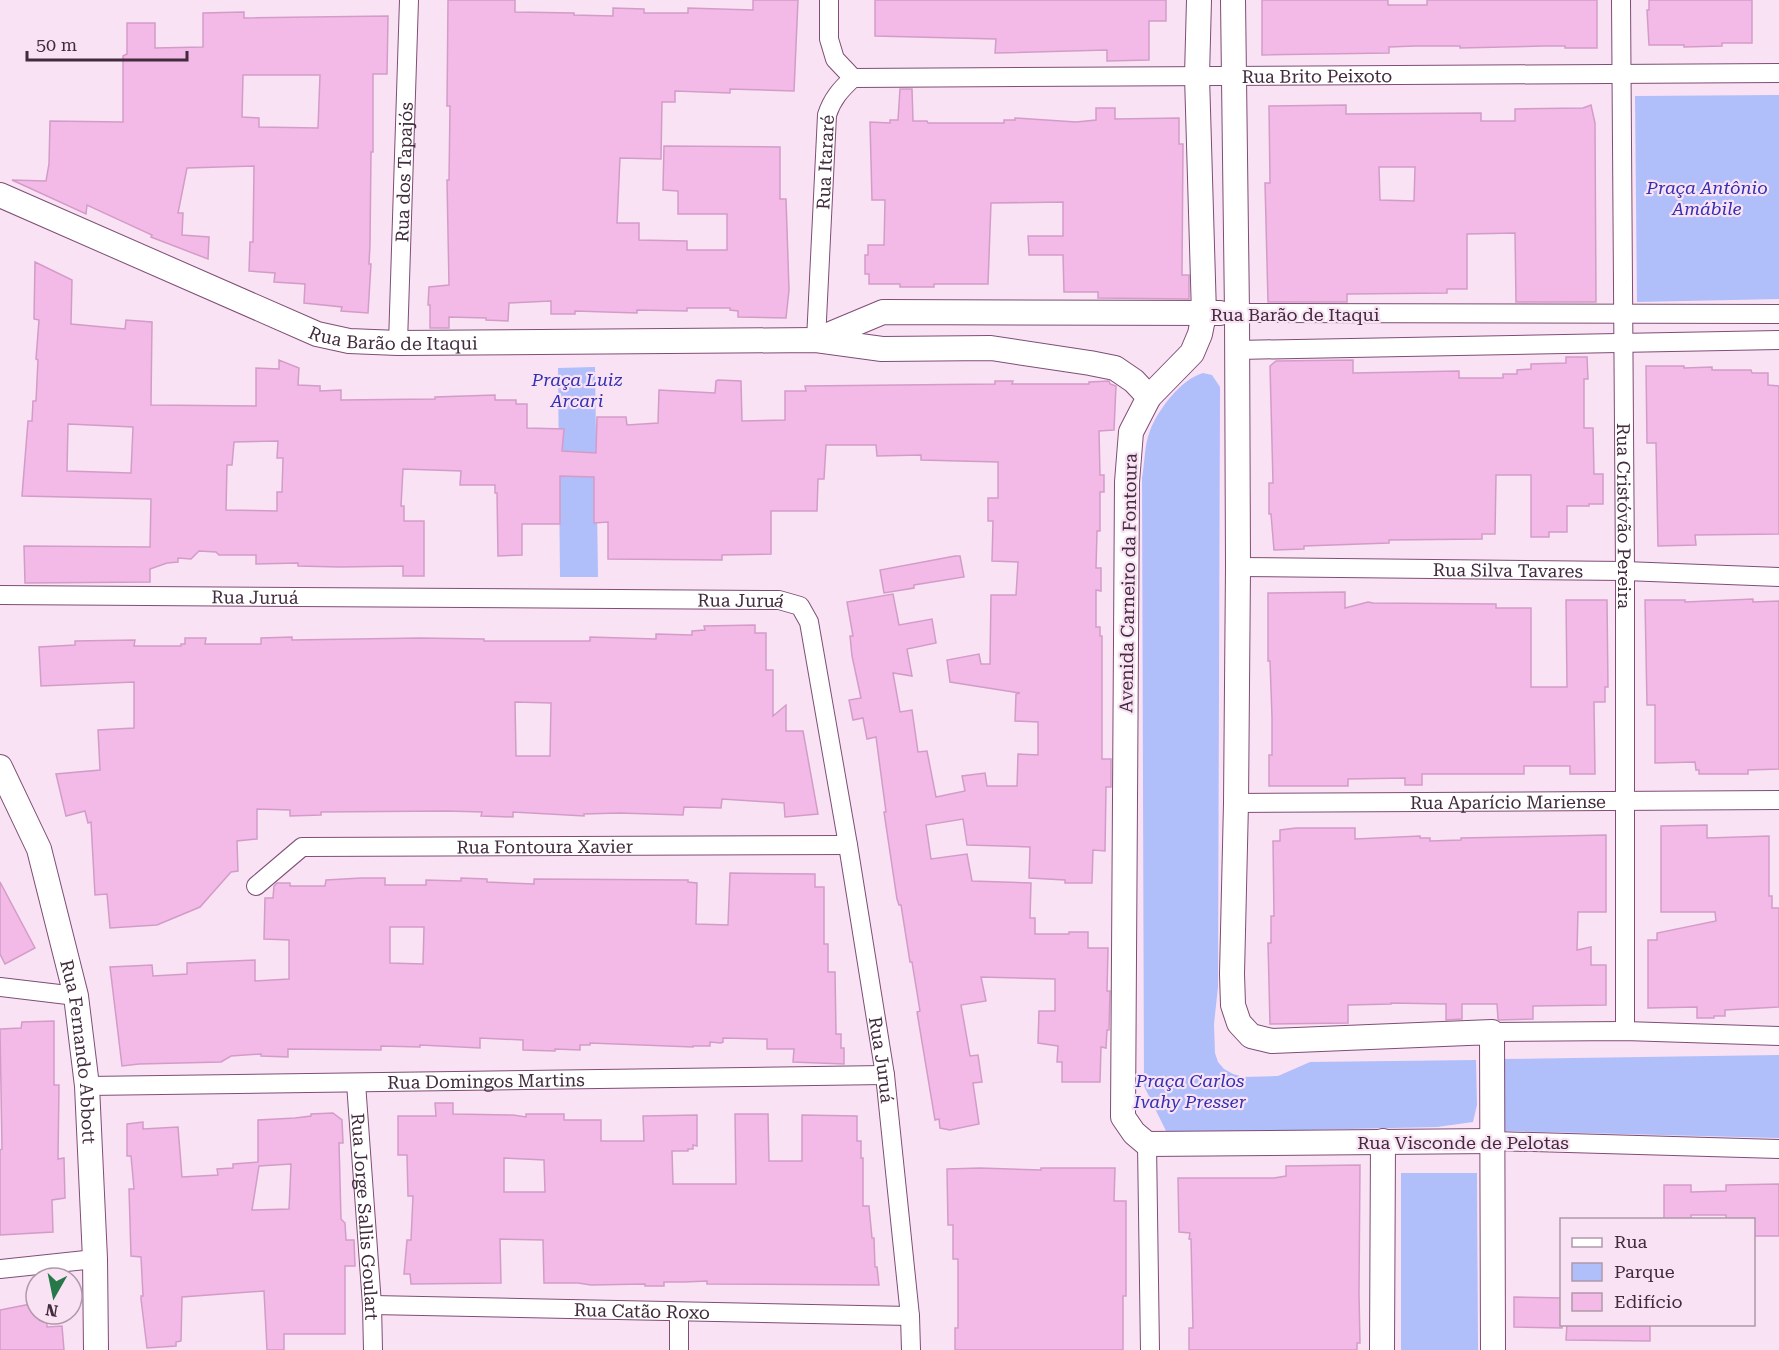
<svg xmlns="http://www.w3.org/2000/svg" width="1779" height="1350" viewBox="0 0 1779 1350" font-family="'Roboto Serif',serif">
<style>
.green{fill:#b0befa}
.building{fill:#f3bae7;stroke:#d39cc8;stroke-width:1.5;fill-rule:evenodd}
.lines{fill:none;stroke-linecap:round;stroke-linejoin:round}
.street-casing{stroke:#7f4d75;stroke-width:20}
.secondary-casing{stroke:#7f4d75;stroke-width:26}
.street{stroke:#fff;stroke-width:18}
.secondary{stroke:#fff;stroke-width:24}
.labels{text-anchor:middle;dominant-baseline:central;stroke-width:4.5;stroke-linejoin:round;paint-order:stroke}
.street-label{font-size:18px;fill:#422b3d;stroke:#f9e2f4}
.park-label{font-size:18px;font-style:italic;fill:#3230b2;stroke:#f9e2f4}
</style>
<rect width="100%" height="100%" fill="#f9e2f4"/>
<g class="green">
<path d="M1779,95v204l-142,3 -2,-206z"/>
<path d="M595,367l3,210h-38l-2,-209z"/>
<path d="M1203,373l9,2 8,12 -2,600 -4,37 1,29 3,9 6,7 9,5 10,3 35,-1 32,-14 166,-2 1,45 -4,17 -36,5 -270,6 -23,-47 -2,-608c3,-15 2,-33 8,-47 7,-20 31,-52 53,-58z"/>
<path d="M1779,1055v83l-274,-7 -5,-72z"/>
<path d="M1401,1173h76l1,177h-77z"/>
</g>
<g class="building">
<path d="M448,0h67v12l59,1v2l39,1v-8l31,1v4h44v-5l65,2v-10h45l-4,91 -64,-2v4l-55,-2v11h-13l-1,57 -41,-1 -3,65h22v17l48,1v9h40v-36h-49v-23l-15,-1 1,-44 116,1v52h6l3,91 -3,28 -48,-1v-6l-8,-1v-2h-43v3l-50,-1v3l-62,-2v3h-24v-13l-42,2 -1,18 -22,-1v-2l-37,-1v11h-19v-23h-2l1,-18 20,-2 -2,-105h2l1,-74h-3z"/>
<path d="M875,0h291v21h-17v39l-42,1v-11l-112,3 1,-14 -121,-3z"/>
<path d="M1262,0h126v5h39v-5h170v48h-32v-2h-21l-84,2v-2h-45l-26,1v6l-127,2z"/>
<path d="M1649,0h103v43h-30v3l-38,1v-2h-35l-2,-35h2z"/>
<path d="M244,12v6l144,-2 -1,58h-14v78h-2l-1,93 -1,19h2l-3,49 -27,-2 1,-4 -38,-4 1,-19 -31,-2 1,-9 -26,-2 1,-29h3l1,-76 -67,2 -9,45h5l-1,22 27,2 -1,22 -57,-22 1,-2 -65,-30 -1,9 -74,-34 34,1 3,-17 1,-43 73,1v-66l4,-2v-31h28v25l48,-1v-34zM243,75h77l-2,53 -59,-1v-9l-17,-1z"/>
<path d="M900,89h12l1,32h14l1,2h76v-3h11v-2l61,4 20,-2v-12h19v11l64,-1v26h4l-1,131h7v24l-91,-1v-6h-34l-1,-37h-34l-1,-19h35v-34l-72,1 -3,81h-54v3h-34v-3h-31v-10h-4v-19h3v-10h16l1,-45h-13l-2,-78 20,1v-3h8z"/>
<path d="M1346,105v9l135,-1v8h34v-12l68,-1 8,-3 4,18 1,179h-80l-1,-69 -48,1v55h-20v4l-100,1v8h-79l-3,-119h5l-1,-77zM1379,167h36l-1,34 -34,-1z"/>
<path d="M35,262l37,18 -1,44 54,5 1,-9 26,2 -1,83 105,1v-38l23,1v-9l20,8 -1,17 22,1v5l21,-1v10l94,-1v-2l60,-2v5h21v4h11v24l37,1 -2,22 34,2 1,-36h29l1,8 31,-2 1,-33 56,3 1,-12 2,-1 23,1 1,40 43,-1v-29h21l-1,-5 190,-2v-3h18l-1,3h77v-2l20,-1 1,3 6,2 -2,44 -15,1 1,44h4v17h-4v39h-3l-1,37h5v23l-5,-1v37h4v9h2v123h9v28h-5l-1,64 -12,-1 -1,33h-27v-3l-36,-2 1,-31 -63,-2 -4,-26 -37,6 5,34 36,-5 5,27 59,2 -1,35h5v16h34v-2h19v16h20l-1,43h3l-1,39h-2l-1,18 -5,-1 -1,35h-38v-20h-5l1,-16 -20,-3 1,-32h16v-32l-74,-2 5,24 -25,4 9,51 8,-1 4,27 -9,1 6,41 -29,6 -10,-2 -1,-9 -4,1 -18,-108 3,-1 -8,-49h-2l-9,-57h-2l-2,-6 -13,-87h2l-10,-75 -9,2 -4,-21 -10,2 -4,-20 12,-2 -9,-42 -2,-20h3l-6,-34 46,-8 6,31 33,-6 4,24 -29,6 5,27 -19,-3 7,39 12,-2 6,42 9,-1 9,46 29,-6 -3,-15 23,-3 2,13h30l1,-32 20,1v-33l-23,-1 1,-27 4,-1 -70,-11 -3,-22 32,-6 2,10h9l1,-69h25l2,-33 -26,-1 1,-40h-5v-23h10v-36l-77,-2v-5l-44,1 -1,-11h-50l-2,34h-6l-1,32h-46v43l-49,1v5l-114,-1v-37l-14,1v-46l-34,-1v48h-38v31l-24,1 -1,-63h-2v-8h-35l1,-14 -58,-2 -2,37h3v15h20v55h-21v-10l-63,1 -42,-1v-3l-42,1v-9h-37l-3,-3 -17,-1 -8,8 -13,-1v4l-11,1 -17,6v13l-125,1 -1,-37 126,1 1,-48 -129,-3 6,-75h4l1,-20h3l2,-41 -2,-1 3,-39 -5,-1zM68,424l65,3 -2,46 -64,-2zM278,441l-1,17h6l-1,34h-5v19l-51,-1 1,-45h5l2,-23z"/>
<path d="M1566,357h21l1,22h-4v49h9l1,46h9v30h-14v2h-22v26h-18v5h-18v-62h-35l-1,59h-13v5l-93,1v3l-85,3v3l-30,1 -3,-36h-2v-31h4l-3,-117 6,-5 77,-1v13l106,-2v7h44v-4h14v-4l14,-1v-5l35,-1z"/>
<path d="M1646,366h38v2l28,-1v3h39l1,3h16v12l11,1v148l-84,1 1,10 -38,1 -2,-103h-9z"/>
<path d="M955,556h5l4,21 -50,8v3l-30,5 -4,-23z"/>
<path d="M1345,592v16l23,-6 5,1 123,1v4h35v79h36l-1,-87h41l1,87h-3v15h-11l1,72h-25v-8h-46v8h-102v11h-17v-7l-57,1v7h-79v-31h3v-38l-2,-56h-2v-68z"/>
<path d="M1753,599v3l26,-1v168l-31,1v4h-49v-4h-3l-1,-8 -40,1v-58h-8l-2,-105h40v2z"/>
<path d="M755,625v8h11v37h7v46l13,-11v26h17l15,83 -33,3 -1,-14 -62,-4 -1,9 -37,-1 -1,8 -64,-2 -35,1v2l-71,-4v5l-32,-1 1,-4 -35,-1 -126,1v3l-31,1v-6l-33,-1v30l-20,2 1,30 -7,1 -31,35 -43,18 -47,3 -3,-34 -12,1 -4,-73 -3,1 -3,-12 -19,5 -10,-42 44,-4 -2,-40 36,-2v-46l-93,4 -2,-39 36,-2v-4l60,-1 -1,6h47v-2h4v-6h21l-1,6h56v-6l31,-1v3l128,-2 64,1v2h106v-4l66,2v-5l36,1v-4l13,-1 -1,-4zM515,702l36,1 -1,53h-34z"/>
<path d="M1707,825v13l62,-2v60h3v12h7v99l-54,3v6h-11v2h-17v-11l-49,1v-68h9v-7l59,-12 -1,-9h-54v-86z"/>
<path d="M1296,828h59v11l65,-3v2h10v3l31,-1v-2l145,-3v77h-28l-1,38 14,-3v18h15v40l-73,1v13l-34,1 -1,-1 -1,-15h-35v15l-16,1v-16l-55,-1v1l-43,1v18l-78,1 -2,-81h3v-27h3l-1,-75h7v-11z"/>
<path d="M730,873l85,1v13h9v57h4v28h7l1,62h5v14h3v16l-51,-2 1,-13h-27v-10l-44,-1v4l-2,1 -11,-1v4h-17v1l-103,-4v2h-10v5l-25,-1v2l-32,-1v-10l-43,-2v10l-60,-3v2l-39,-1v4l-93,-1v8l-27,-1v-2l-30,2 -10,6 -82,2 -17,2 -12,-99 42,-2 1,11 34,-2v-11l68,-3v21l34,-2v-39l-25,-1 1,-41h8l1,-12 3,-3h13v3h35l1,-6 35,-2h24v7h41v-5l35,1v-3l26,1v3l47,2v-5l154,1v2l9,1 -1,41 32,1zM390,927h34l-1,37 -33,-1z"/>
<path d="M0,882l35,66 -30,16 -5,-10z"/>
<path d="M54,1021v64h5l-1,74 6,-1 1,40 -13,2 1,32 -53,3v-85l2,-1 -2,-120 21,-1 1,-6z"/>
<path d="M435,1103h18v11l60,1 13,2v-3h38v6h37v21h43l-1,-25 54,-1v31l-4,-1v4h-5v2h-16l1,33h63l-1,-70h33l1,47h33v-46l55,1v25h4v17h2v48h6l3,32h2l1,29h2l2,18 -172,-1v-3l-23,1h-20v4h-19v-2l-54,1 -13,-2h-34l-1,-43 -43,-1 1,44 -90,1 -1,-10h-6l3,-34h4l2,-44h-5l-1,-41h-9v-39h38zM504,1158l40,2 1,32h-41z"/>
<path d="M333,1113l9,7 1,23h-4l2,76 4,4 1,17h8l1,26h-10v68h-61v16h-17l-3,-59 -82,6 -1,44 -5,1v4l-29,2 -6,-49v-3h2l-2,-39 -10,-1 -2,-67h5l-3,-33h-4v-32l16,-2v7l35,-2 4,50 36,-2 -1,-6 16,-1v-4l25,-2v-42l37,-2 16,-2v-2zM291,1164l-2,45 -37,1 7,-44z"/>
<path d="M1360,1165l-1,129 1,49h-3v7h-168v-22h4l-2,-89h-2l1,-6 -11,-1 -1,-54h96l12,-2v-10z"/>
<path d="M980,1168l61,2v-2h74l-1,33h12v95h-3v54h-168v-22h3v-69h-5v-34h-5l-1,-56z"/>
<path d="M1779,1184v52h-25v-16h-28v-5h-35v5h-27v-35h27v7l35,-1v-6z"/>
<path d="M1514,1297l48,1v30l-48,-1z"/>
<path d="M36,1303v11h11v13l15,-1 2,24h-64v-40z"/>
<path d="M1567,1324h83v17l-84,-1z"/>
</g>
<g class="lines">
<defs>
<g id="street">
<path d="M829,0v39l6,20 18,19"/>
<path id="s1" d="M1621,0l4,571v460"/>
<path id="s2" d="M853,78l926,-5"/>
<path d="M1237,313l542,1"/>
<path id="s3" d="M816,340l11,-225c5,-16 14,-26 26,-37"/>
<path id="s4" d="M398,343l11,-343"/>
<path d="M1237,350l542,-10"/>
<path id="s5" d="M1238,567l387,4 154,6"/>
<path id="s6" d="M0,595l779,5 21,6 9,16 39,223 37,230 25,241 1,34"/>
<path id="s7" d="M1236,803l543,-3"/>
<path id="s8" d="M256,886l46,-39 546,-2"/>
<path d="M0,987l76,9"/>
<path d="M1492,1032l133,-1 154,5"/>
<path id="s9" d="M356,1083l16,222 1,45"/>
<path id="s10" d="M87,1086l798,-11"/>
<path d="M1493,1141l286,8"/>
<path d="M1147,1144l3,206"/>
<path d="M0,1269l95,-10"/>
<path id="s11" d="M372,1305l538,11"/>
<path d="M679,1350v-37"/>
</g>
<g id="secondary">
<path d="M1199,0l-2,76 7,238 -4,20 -8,19 -43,44 -18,35 -4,50 -4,635 11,16 13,11 346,-3"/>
<path d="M1233,0l4,313 1,254 -2,236 -4,171 1,31 6,18 12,13 21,5 220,-9 1,318"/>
<path id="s12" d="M0,195l317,139 32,7 49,2 418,-3 66,9 109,-1 99,15 25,5 19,13 15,16"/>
<path d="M816,340l67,-28 337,1"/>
<path id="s13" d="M0,767l39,82 37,147 11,90 8,173 1,91"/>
<path d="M1382,1350l1,-209"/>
</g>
</defs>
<use href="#street" class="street-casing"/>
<use href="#secondary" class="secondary-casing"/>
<use href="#street" class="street"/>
<use href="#secondary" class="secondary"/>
</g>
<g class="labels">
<g class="street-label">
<text stroke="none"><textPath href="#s2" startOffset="464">Rua Brito Peixoto</textPath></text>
<text stroke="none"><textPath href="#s3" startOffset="178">Rua Itararé</textPath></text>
<text stroke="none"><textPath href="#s4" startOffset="171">Rua dos Tapajós</textPath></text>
<text x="1295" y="314">Rua Barão de Itaqui</text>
<text stroke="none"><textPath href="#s12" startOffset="423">Rua Barão de Itaqui</textPath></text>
<text stroke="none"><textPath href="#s1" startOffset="516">Rua Cristóvão Pereira</textPath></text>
<text stroke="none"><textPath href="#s5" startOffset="270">Rua Silva Tavares</textPath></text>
<text transform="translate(1128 583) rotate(-89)">Avenida Carneiro da Fontoura</text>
<text stroke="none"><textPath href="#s6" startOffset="255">Rua Juruá</textPath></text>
<text stroke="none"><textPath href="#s6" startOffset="741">Rua Juruá</textPath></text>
<text stroke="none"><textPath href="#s7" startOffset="272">Rua Aparício Mariense</textPath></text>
<text stroke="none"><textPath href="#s8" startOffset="303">Rua Fontoura Xavier</textPath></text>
<text stroke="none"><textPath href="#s13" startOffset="298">Rua Fernando Abbott</textPath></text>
<text stroke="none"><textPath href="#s6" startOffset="1263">Rua Juruá</textPath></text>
<text stroke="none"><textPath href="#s10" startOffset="399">Rua Domingos Martins</textPath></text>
<text x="1463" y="1142">Rua Visconde de Pelotas</text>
<text stroke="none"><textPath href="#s9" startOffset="134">Rua Jorge Sallis Goulart</textPath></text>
<text stroke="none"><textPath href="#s11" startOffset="270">Rua Catão Roxo</textPath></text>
</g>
<g class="park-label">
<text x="1707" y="187">Praça Antônio<tspan x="1707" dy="21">Amábile</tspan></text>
<text x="577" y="379">Praça Luiz<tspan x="577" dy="21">Arcari</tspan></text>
<text x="1190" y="1080">Praça Carlos<tspan x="1190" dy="21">Ivahy Presser</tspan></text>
</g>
</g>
<rect x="1560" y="1218" width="195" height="108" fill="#f9e2f4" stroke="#b099ab" stroke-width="1.5"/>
<rect x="1572" y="1238" width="30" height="9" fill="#ffffff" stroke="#b099ab" stroke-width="1.5"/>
<text x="1614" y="1248" font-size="18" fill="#422b3d">Rua</text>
<rect x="1572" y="1263" width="30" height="18" fill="#b0befa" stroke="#b099ab" stroke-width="1.5"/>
<text x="1614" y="1278" font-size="18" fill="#422b3d">Parque</text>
<rect x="1572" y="1293" width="30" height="18" fill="#f3bae7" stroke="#b099ab" stroke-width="1.5"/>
<text x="1614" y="1308" font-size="18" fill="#422b3d">Edifício</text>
<g transform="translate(54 1296) rotate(189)"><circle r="28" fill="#f9e2f4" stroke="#b099ab" stroke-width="1.5"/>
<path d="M0-4.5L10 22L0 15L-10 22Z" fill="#277848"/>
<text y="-9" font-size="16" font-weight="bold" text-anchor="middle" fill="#422b3d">N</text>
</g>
<path d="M27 51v9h160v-9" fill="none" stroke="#422b3d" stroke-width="3"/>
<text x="36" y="51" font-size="18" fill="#422b3d" stroke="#f9e2f4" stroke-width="4.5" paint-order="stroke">50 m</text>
</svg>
